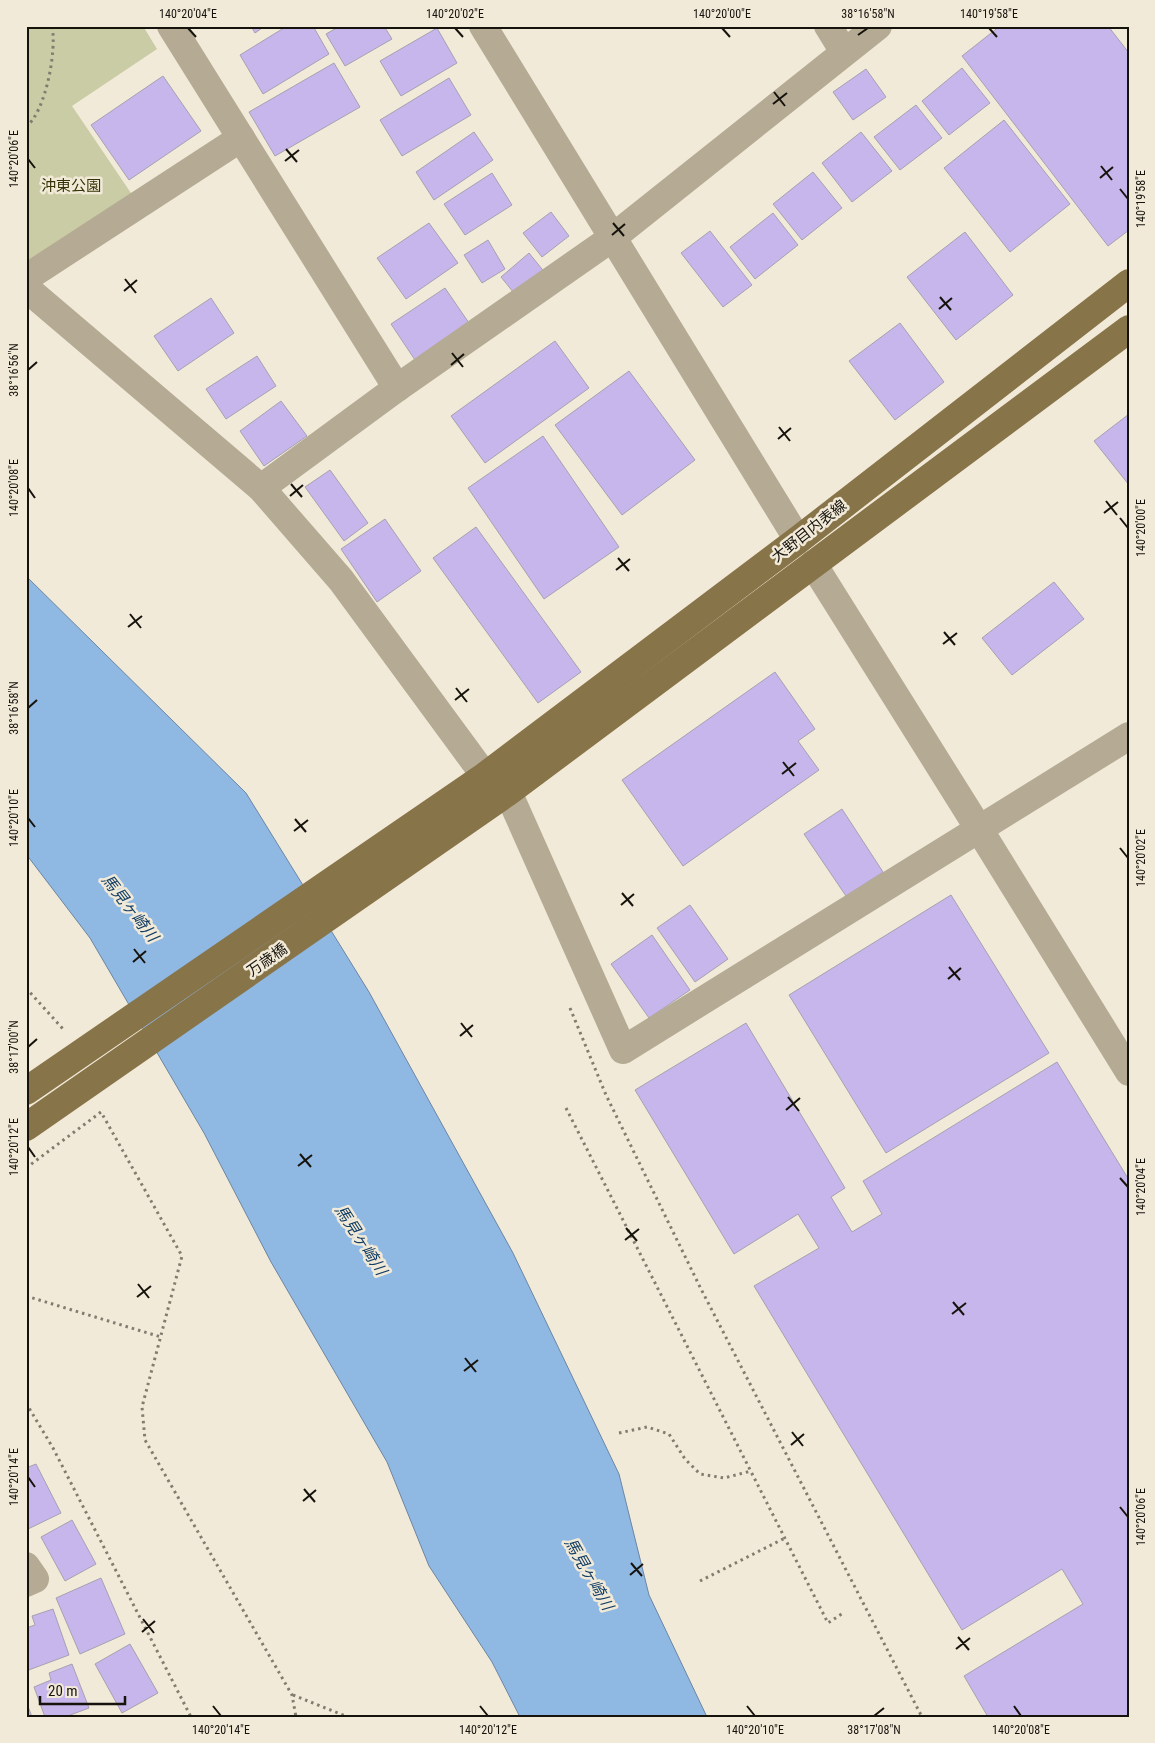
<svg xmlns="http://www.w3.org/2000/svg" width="1155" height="1743" viewBox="0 0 1155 1743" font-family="'Roboto Condensed','Noto Sans JP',sans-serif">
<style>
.green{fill:#c9cca4}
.water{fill:#8fb8e3;stroke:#6b86a3}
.building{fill:#c6b6eb;stroke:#a5a1b2}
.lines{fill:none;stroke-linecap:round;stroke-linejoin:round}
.path{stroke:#827c70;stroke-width:3;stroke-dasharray:2.5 4;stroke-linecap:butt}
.minor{stroke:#b5aa93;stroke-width:28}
.major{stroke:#887449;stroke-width:28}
.ticks{fill:none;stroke:#16130d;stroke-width:2}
.labels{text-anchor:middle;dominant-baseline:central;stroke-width:5;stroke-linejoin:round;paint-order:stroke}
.park-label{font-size:15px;fill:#333305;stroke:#f2ead8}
.street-label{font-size:15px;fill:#16130d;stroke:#f2ead8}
.water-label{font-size:16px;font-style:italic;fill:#113d65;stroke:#f2ead8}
.neatline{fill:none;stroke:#16130d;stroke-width:2}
.ticks-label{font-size:12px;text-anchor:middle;fill:#16130d}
</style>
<rect width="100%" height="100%" fill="#f2ead8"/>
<path class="green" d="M26,26h117l14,23 -85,57 63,93 -109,68z"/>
<path class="water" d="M26,576l220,217 123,199 144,261 106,221 30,121 58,122h-187l-28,-55 -63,-96 -42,-104 -116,-200 -67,-129 -114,-195 -64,-84z"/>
<g class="building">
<path d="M251,26h14l-10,7z"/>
<path d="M287,26h26l16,28 -66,40 -23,-39z"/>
<path d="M340,26h44l8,13 -47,27 -19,-32z"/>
<path d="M1000,26h108l21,27v177l-21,16 -146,-190z"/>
<path d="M437,28l20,35 -56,33 -21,-35z"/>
<path d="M334,63l26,44 -85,49 -26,-44z"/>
<path d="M962,68l28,35 -41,32 -27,-34z"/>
<path d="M866,69l20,28 -33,23 -20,-28z"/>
<path d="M163,76l38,55 -72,49 -38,-55z"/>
<path d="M449,78l22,37 -69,41 -22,-36z"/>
<path d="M916,105l26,33 -42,32 -26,-33z"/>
<path d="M1004,120l66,84 -60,48 -66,-84z"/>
<path d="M474,132l19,28 -59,40 -18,-28z"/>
<path d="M861,132l31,39 -40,31 -30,-39z"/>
<path d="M813,172l29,36 -40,32 -29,-36z"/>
<path d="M492,173l20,32 -47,30 -21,-31z"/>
<path d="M551,212l18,24 -27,21 -19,-24z"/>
<path d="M773,213l25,32 -43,34 -25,-32z"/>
<path d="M429,223l29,40 -52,36 -29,-41z"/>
<path d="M710,231l42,54 -29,22 -42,-54z"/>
<path d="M965,232l48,63 -57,45 -49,-63z"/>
<path d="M488,240l17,29 -23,14 -18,-28z"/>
<path d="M529,253l17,21 -28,24 -17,-21z"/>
<path d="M445,288l24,35 -54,37 -24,-36z"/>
<path d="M211,298l23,35 -56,38 -24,-35z"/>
<path d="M900,323l44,59 -49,38 -46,-59z"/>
<path d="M555,341l34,47 -104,75 -34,-47z"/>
<path d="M257,356l19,30 -50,33 -20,-30z"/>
<path d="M629,371l66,89 -73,55 -67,-90z"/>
<path d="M281,401l26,35 -43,30 -24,-35z"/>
<path d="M1129,414v71l-35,-44z"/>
<path d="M543,436l76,111 -75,52 -76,-111z"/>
<path d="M330,470l38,53 -24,18 -39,-54z"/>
<path d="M385,519l36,52 -44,31 -36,-53z"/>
<path d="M476,527l105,145 -43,31 -105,-145z"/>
<path d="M1054,582l30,37 -72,56 -30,-37z"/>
<path d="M775,672l40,57 -17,12 21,29 -136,96 -61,-86z"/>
<path d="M842,809l41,63 -37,24 -42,-62z"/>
<path d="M951,895l98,158 -163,100 -97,-158z"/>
<path d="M690,905l38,54 -33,23 -38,-54z"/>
<path d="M652,935l38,55 -41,28 -38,-54z"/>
<path d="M746,1023l99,165 -14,9 21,35 30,-18 -19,-33 194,-119 72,118v537h-141l-24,-41 119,-72 -21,-35 -100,61 -208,-344 65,-38 -21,-34 -64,40 -99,-164z"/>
<path d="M36,1464l25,49 -35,17v-62z"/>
<path d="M72,1520l24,44 -31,17 -24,-44z"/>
<path d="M101,1578l24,56 -45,20 -24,-56z"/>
<path d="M53,1609l16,46 -43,16v-43l9,-3 -3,-9z"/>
<path d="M130,1644l28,49 -36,20 -27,-49z"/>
<path d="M72,1664l17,44 -24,9h-20l-11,-30 17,-7 -2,-7z"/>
<path d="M26,1701l6,16h-6z"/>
</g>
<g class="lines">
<g class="path">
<path d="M26,127c20,-16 31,-77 26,-101"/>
<path d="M26,988l37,41"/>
<path d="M570,1008l36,87 95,194 221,428"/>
<path d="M566,1108l262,515 15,-10"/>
<path d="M26,1168l75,-56 81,144 -40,151 3,33 147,255 4,22"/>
<path d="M26,1296l135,41"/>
<path d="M26,1403l27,45 138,269"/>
<path d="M619,1433l28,-6 22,7 16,25 15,15 24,4 27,-7"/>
<path d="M700,1581l85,-43"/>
<path d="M293,1695l55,22"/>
</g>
<g class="minor">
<path d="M171,26l226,362"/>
<path d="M483,26l315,514"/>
<path d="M828,26l16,26"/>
<path d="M26,278l215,-140"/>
<path d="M26,288l235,200 80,92 144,196"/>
<path d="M261,488l136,-100 215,-150 266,-212"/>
<path d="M813,564l166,265 150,243"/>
<path d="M508,792l115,258 506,-314"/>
<path d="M26,1566l9,13 -9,4"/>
</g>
<g class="major">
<path d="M26,1091l459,-315 313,-236 331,-257"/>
<path d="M26,1127l482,-335 621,-463"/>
</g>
</g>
<path class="ticks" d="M188,28l8,9M455,28l8,9M722,28l8,9M989,28l8,9M858,35l10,-7M774,92l11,14M773,104l14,-11M286,149l11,13M28,159l7,9M285,161l14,-11M1101,166l11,14M1100,178l13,-11M1120,189l8,10M613,223l11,13M612,235l13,-11M125,279l11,14M124,291l13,-11M940,297l11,13M939,309l13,-11M452,353l11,14M451,365l13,-11M28,370l9,-8M779,427l11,14M778,439l13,-11M291,484l11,13M28,488l7,10M290,496l13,-11M1106,501l11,14M1104,513l14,-11M1120,518l8,10M618,558l11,13M616,570l14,-11M130,614l11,14M128,627l14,-11M944,632l11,13M943,644l14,-11M456,688l11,14M455,700l14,-11M28,708l9,-8M783,762l11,14M782,774l14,-11M28,818l7,9M295,819l11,13M294,831l14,-11M1120,848l8,10M622,893l11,13M621,905l13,-11M134,949l11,14M133,962l13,-11M949,967l11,13M948,979l13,-11M461,1023l11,14M460,1036l13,-11M28,1047l9,-8M788,1097l11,14M786,1110l14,-12M28,1147l7,10M300,1154l11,13M298,1166l14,-11M1120,1178l8,9M626,1228l11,13M625,1240l14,-11M138,1284l11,14M137,1297l14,-11M953,1302l11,13M952,1314l14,-11M465,1358l11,14M464,1371l14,-11M792,1432l11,14M791,1445l13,-11M28,1477l7,10M304,1489l11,13M303,1501l13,-11M1120,1507l8,10M631,1563l11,13M630,1575l13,-11M143,1619l11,14M142,1632l13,-11M958,1637l11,13M956,1649l14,-11M213,1706l8,10M480,1706l8,10M747,1706l8,10M1014,1706l7,10M874,1716l10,-8"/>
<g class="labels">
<g class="park-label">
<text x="71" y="186">沖東公園</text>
</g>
<g class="street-label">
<text transform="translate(809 531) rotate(-38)">大野目内表線</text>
<text transform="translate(267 960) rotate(-35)">万歳橋</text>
</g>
<g class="water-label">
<text transform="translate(130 908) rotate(52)">馬見ヶ崎川</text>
<text transform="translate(361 1240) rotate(57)">馬見ヶ崎川</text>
<text transform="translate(589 1574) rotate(60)">馬見ヶ崎川</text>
</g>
</g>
<rect width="1155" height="1743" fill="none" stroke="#f2ead8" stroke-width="55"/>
<path d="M40 1696v8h85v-8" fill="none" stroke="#16130d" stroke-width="2.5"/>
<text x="48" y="1696" font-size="15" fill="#16130d" stroke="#f2ead8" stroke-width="4" paint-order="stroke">20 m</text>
<rect x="28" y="28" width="1100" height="1688" class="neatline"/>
<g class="ticks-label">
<text x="188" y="18">140°20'04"E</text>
<text x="455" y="18">140°20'02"E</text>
<text x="722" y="18">140°20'00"E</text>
<text x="868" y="18">38°16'58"N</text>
<text x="989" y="18">140°19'58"E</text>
<text transform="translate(14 159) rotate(-90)" y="4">140°20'06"E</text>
<text transform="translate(1141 199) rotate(-90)" y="4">140°19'58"E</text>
<text transform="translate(14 370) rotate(-90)" y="4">38°16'56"N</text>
<text transform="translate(14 488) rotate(-90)" y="4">140°20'08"E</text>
<text transform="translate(1141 528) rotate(-90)" y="4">140°20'00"E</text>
<text transform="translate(14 708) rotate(-90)" y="4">38°16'58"N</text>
<text transform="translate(14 818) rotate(-90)" y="4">140°20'10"E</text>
<text transform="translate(1141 858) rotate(-90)" y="4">140°20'02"E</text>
<text transform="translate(14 1047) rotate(-90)" y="4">38°17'00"N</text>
<text transform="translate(14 1147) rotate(-90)" y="4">140°20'12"E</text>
<text transform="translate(1141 1187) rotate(-90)" y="4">140°20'04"E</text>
<text transform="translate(14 1477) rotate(-90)" y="4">140°20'14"E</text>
<text transform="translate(1141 1517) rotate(-90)" y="4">140°20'06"E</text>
<text x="221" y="1734">140°20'14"E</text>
<text x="488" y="1734">140°20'12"E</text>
<text x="755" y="1734">140°20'10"E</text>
<text x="874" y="1734">38°17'08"N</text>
<text x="1021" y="1734">140°20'08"E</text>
</g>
</svg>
